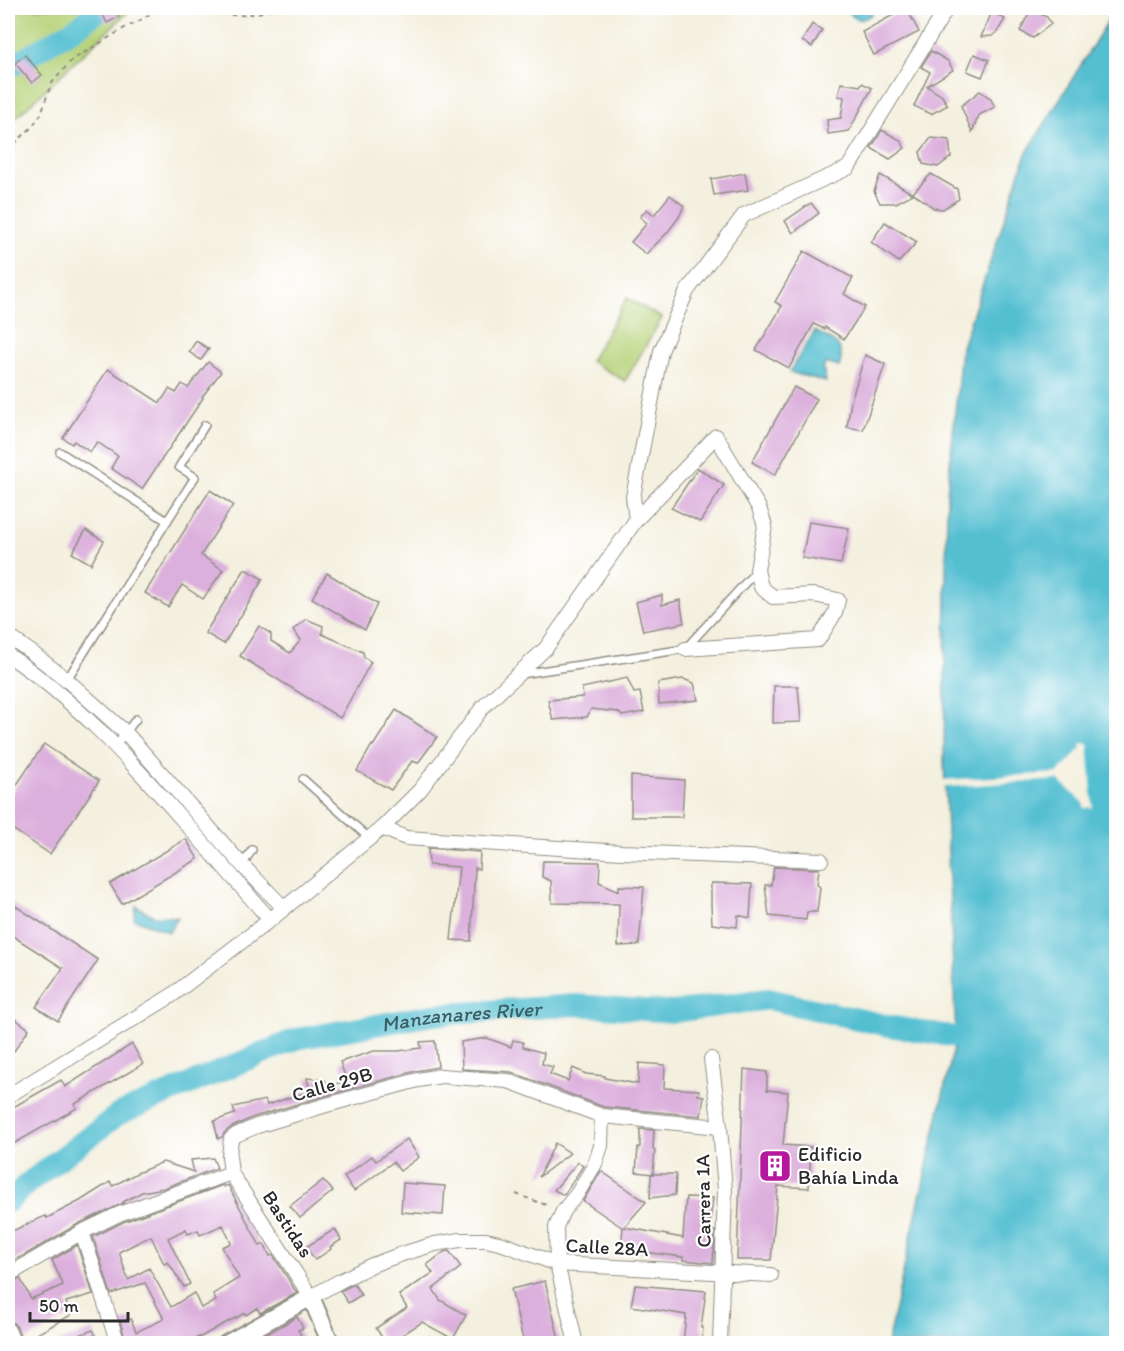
<svg xmlns="http://www.w3.org/2000/svg" width="1124" height="1351" viewBox="0 0 1124 1351" font-family="Itim,sans-serif">
<style>
.green{fill:#b5d278;stroke:#707e52;stroke-width:1.5}
.water{fill:#55bfd2;stroke:#40757e;stroke-width:1.5}
.pier{fill:#f4f0df}
.lines{fill:none;stroke-linecap:round;stroke-linejoin:round}
.river{stroke:#55bfd2;stroke-width:22}
.building{fill:#dcb0dd;fill-rule:evenodd}
.service-casing{stroke:#908e85;stroke-width:10}
.minor-casing{stroke:#908e85;stroke-width:16}
.tertiary-casing{stroke:#908e85;stroke-width:20}
.path{stroke:#908e85;stroke-width:2;stroke-dasharray:4.5 4.5;stroke-linecap:butt}
.service{stroke:#fff;stroke-width:7}
.minor{stroke:#fff;stroke-width:14}
.tertiary{stroke:#fff;stroke-width:16}
.labels{text-anchor:middle;dominant-baseline:central;stroke-width:4.5;stroke-linejoin:round;paint-order:stroke}
.street-label{font-size:20px;fill:#2b2b2b;stroke:#fff}
.poi-label{font-size:20px;fill:#2b2b2b;stroke:#fff;text-anchor:start}
.water-label{font-size:21px;font-style:italic;fill:#3a5f65;stroke:#fff}
</style>
<rect width="100%" height="100%" fill="#fff"/>
<filter id="ink" filterUnits="userSpaceOnUse"><feTurbulence type="fractalNoise" baseFrequency=".0167" numOctaves="2"/><feDisplacementMap in="SourceGraphic" scale="12" xChannelSelector="R" yChannelSelector="G"/><feConvolveMatrix kernelMatrix="1 2 1 2 8 2 1 2 1" color-interpolation-filters="sRGB"/></filter>
<filter id="wash" filterUnits="userSpaceOnUse"><feTurbulence type="fractalNoise" baseFrequency=".008" numOctaves="4" result="noise"/><feDisplacementMap in="SourceGraphic" scale="24" xChannelSelector="R" yChannelSelector="G"/><feGaussianBlur stdDeviation="1.35" result="paint"/><feColorMatrix in="noise" values="0 0 0 0 0 0 0 0 0 0 0 0 0 0 0 0 0 1.4 0 .05"/><feComposite in="paint" operator="in"/></filter>
<g filter="url(#wash)">
<rect width="100%" height="100%" fill="#f4f0df"/>
<g class="green">
<path d="M8,8h124l-124,117z"/>
<path d="M627,298l35,20 -37,63 -35,-20z"/>
</g>
<g class="water">
<path d="M850,8h22v6c-10,8 -18,8 -24,-5z"/>
<path d="M1116,8v1335l-229,1 69,-307 -12,-275 3,-267 14,-145 65,-196z"/>
<path d="M815,331c17,10 32,13 24,36l-13,-4 -3,5 3,14 -37,-10z"/>
<path d="M136,906l18,10 24,1 -9,15 -35,-13z"/>
</g>
<path class="pier" d="M1088,743l5,64 -9,1v-5l-26,-23 -116,7v-7l116,-7 23,-24 -1,-5z"/>
<g class="lines">
<g class="river">
<path d="M8,68l68,-40 27,-20"/>
<path id="s1" d="M8,1202l20,-19 91,-69 177,-75 137,-24 142,-10 98,7 95,-13 121,27 67,11"/>
</g>
</g>
<g id="blocks">
<g class="building">
<path d="M113,8h2l4,9 -12,6 -5,-10z"/>
<path d="M906,8l13,24 -45,23 -12,-23z"/>
<path d="M1031,10l16,7 4,7 -18,14 -13,-7z"/>
<path d="M992,12l13,7 -7,12 -6,5 -11,1z"/>
<path d="M812,24l10,6 -10,17 -10,-6z"/>
<path d="M931,51l17,10 5,9 -26,16 15,10 6,9 -17,9 -17,-8 16,-34 -9,-5z"/>
<path d="M974,54l15,6 -7,17 -15,-6z"/>
<path d="M25,55l17,20 -10,8 -17,-20z"/>
<path d="M841,83l19,3 2,-3 10,5 -23,43 -21,3 -1,-14 14,-2 3,-21 -6,-1z"/>
<path d="M980,91l10,7 5,9 -16,8 -7,17 -11,-26z"/>
<path d="M882,130l18,10 5,8 -15,11 -19,-11z"/>
<path d="M931,138l18,2 2,17 -13,10 -15,-3 -3,-12z"/>
<path d="M745,173l3,17 -34,5 -3,-16z"/>
<path d="M931,174l26,15 2,10 -16,10 -9,-1 -21,-15z"/>
<path d="M880,175l18,10 15,9 -17,9h-16l-6,-12z"/>
<path d="M670,195l14,11 -5,11 -12,16 -21,21 -15,-12 16,-19 -7,-6 7,-8 7,6z"/>
<path d="M811,203l8,10 -26,20 -8,-12z"/>
<path d="M885,222l32,20 -18,20 -28,-20z"/>
<path d="M804,251l49,27 -9,16 21,13 -21,32 -19,-12 -1,2 -10,-5 -25,44 -33,-18 26,-44 -7,-4z"/>
<path d="M196,341l13,8 -8,11 -12,-8z"/>
<path d="M865,355l20,9 -22,66 -16,-3 4,-26z"/>
<path d="M208,362l13,10 -19,25 1,1 -61,91 -31,-21 7,-12 -21,-14 -7,10 -16,-11 -2,3 -9,-6 45,-69 52,34 9,-14 7,4 6,-9 6,4z"/>
<path d="M794,387l23,12 -42,76 -23,-13z"/>
<path d="M698,468l26,17 -24,37 -29,-14z"/>
<path d="M210,490l23,15 -32,50 22,15 -20,29 -21,-14 -14,22 -23,-14z"/>
<path d="M809,522l40,6 -8,36 -39,-6z"/>
<path d="M86,530l18,11 -13,23 -19,-11z"/>
<path d="M245,569l18,10 -39,65 -19,-11z"/>
<path d="M327,573l50,31 -12,26 -53,-32z"/>
<path d="M662,595v10l18,-5 4,23 -41,8 -7,-29z"/>
<path d="M306,619l17,7 -1,8 41,18 1,5 7,5 -31,56 -100,-62 19,-30 12,8v7l19,12 11,-13 -8,-10z"/>
<path d="M627,678l7,15 6,-1 4,20 -22,4 -4,-4 -27,-3 -4,8 -34,3 -5,-20 35,-3 -1,-9z"/>
<path d="M683,679l11,4 4,17 -39,4 -1,-21z"/>
<path d="M774,686h24l3,36 -28,1z"/>
<path d="M396,710l41,27 -19,26 -6,-2 -21,29 -34,-19 15,-26 1,1z"/>
<path d="M44,744l55,37 -49,73 -42,-28v-28z"/>
<path d="M631,776l53,4 -2,37h-51z"/>
<path d="M186,839l12,20 -76,45 -12,-20z"/>
<path d="M428,848l52,4 -1,17 -4,-1 -4,73 -20,-1 8,-73 -30,-2z"/>
<path d="M543,861l57,1 -1,20 20,9v-5l25,1 -5,58 -21,1 1,-42 -67,-1 -1,-22 -9,-4z"/>
<path d="M774,867l45,2 -2,16 3,2 -3,25h-10l-1,8 -37,-4 -4,-31h6z"/>
<path d="M711,883l41,1 -2,34 -12,-3 -1,12 -25,-3 -1,-19z"/>
<path d="M8,901l90,59 -40,61 -22,-14 27,-39 -55,-35z"/>
<path d="M8,1014l21,15 -15,22 -6,-4z"/>
<path d="M487,1038l24,9 2,-7 10,2v5l21,6 -2,11 11,3 -3,7 18,7 5,-13 13,6 19,2v2l33,6 1,-21 26,2 -1,23 35,2 -1,5 6,1 -3,20 -97,-9 -93,-35 -49,-3 -1,-27z"/>
<path d="M435,1041l3,26 -22,4 -95,26 -67,20 -22,10 -7,5 -3,5 -4,2 -4,-18 21,-7 -2,-7 32,-7 2,5 43,-14 -3,-13 18,2 2,5 20,-3 -7,-20 34,-11h24l23,-3 -1,-6z"/>
<path d="M132,1044l11,20 -68,40 2,4 -69,39v-37l53,-30 4,7z"/>
<path d="M744,1069l23,3v18l21,2 -5,53 28,2 -2,41 -31,-2 -7,74h-34z"/>
<path d="M640,1129l14,1 -1,19 2,1 -2,24 -17,-2 2,-25h2z"/>
<path d="M407,1139l12,18 -19,14 -7,-9 -39,29 -10,-14 28,-21 4,5z"/>
<path d="M555,1143l15,10 -31,24z"/>
<path d="M213,1158l4,10 -53,20 -22,4 -19,10 1,1 -46,21 -55,32 -12,5 1,1 -4,3v-32l37,-17 2,2 33,-17 30,-19 3,4 22,-12 28,-12 31,10 -3,-12z"/>
<path d="M578,1162l5,4 -19,29 -10,-5z"/>
<path d="M601,1171l45,31 -22,25 59,11 3,-41 27,1 -4,32 6,1 -2,32 -30,-3v-3l-62,-8 2,-21 -40,-27z"/>
<path d="M651,1174h25l-1,21 -25,3z"/>
<path d="M323,1180l10,11 -33,27 -10,-12z"/>
<path d="M403,1183l42,3 -2,29 -42,-3z"/>
<path d="M223,1185l1,2 4,-2 32,61 4,-2 6,12 3,-1 24,38 -37,20 -3,-5 -11,7 -1,-2 -27,14 -19,11v-1l-15,7h-57l-7,-22 11,-3 5,13 28,-13 -19,-36 -34,11 -18,-57 30,-15zM223,1225l8,18 -9,4 17,31 -26,16 3,7 -15,7 -7,-15 -23,14 -22,-39 -21,12 -9,-28 32,-16 13,28 4,-2 16,25 6,-3 -22,-46 18,-9 2,5 10,-4 2,5z"/>
<path d="M335,1229l6,11 -11,7 1,2 -16,11 -9,-13z"/>
<path d="M77,1245l16,49 -27,8 5,13 -48,27 -7,-16 -4,-4 -4,-8v-30l12,-6 11,21 32,-14 -11,-25z"/>
<path d="M449,1251l12,16 -28,22 7,11 26,15 -13,24 -31,-17 -34,22h-2l-10,-16 31,-20 -8,-13 34,-22 -6,-8 17,-13z"/>
<path d="M545,1281l15,63h-36l-13,-55z"/>
<path d="M354,1284l7,11 -13,8 -8,-12z"/>
<path d="M635,1285l71,6 -5,37h2l-2,16h-18l3,-29 -55,-9z"/>
<path d="M297,1317l6,11 -5,2 8,14h-57z"/>
<path d="M93,1330l6,14h-40v-2z"/>
</g>
</g>
</g>
<g filter="url(#ink)">
<use href="#blocks" fill-opacity="0" stroke="#908e85" stroke-width="1.5"/>
<g class="lines">
<defs>
<g id="service">
<path d="M60,452l107,69"/>
<path d="M521,674l164,-25 72,-79"/>
<path d="M66,681l129,-204 -16,-10 26,-42"/>
<path d="M115,747l21,-28"/>
<path d="M303,779l67,60"/>
<path d="M242,865l10,-15"/>
</g>
<g id="minor">
<path d="M636,520l-3,-23 28,-146 26,-60 57,-76 104,-47 99,-160"/>
<path d="M8,636l23,16 36,28 59,53 116,132 42,43"/>
<path d="M8,655c66,44 120,103 172,162 30,34 60,68 90,103"/>
<path d="M382,828l24,10 216,14 199,8"/>
<path d="M711,1059l9,68 5,63 -5,154"/>
<path d="M8,1096l163,-100 99,-76 112,-92 38,-38 63,-83 63,-59 90,-128 80,-84 43,72 6,18 -8,44 4,17 12,10 41,-2 24,5 -3,13 -17,27 -133,9"/>
<path d="M720,1127l-118,-11 -94,-35 -67,-5 -23,4 -95,26 -66,20 -21,9 -5,4 -2,17 2,17 80,124 29,-16 32,-16 30,-11 33,-10 25,-4h26l17,4 54,20 214,11"/>
<path d="M82,1232l36,112"/>
<path d="M8,1275l74,-43 37,-18 112,-41"/>
<path d="M8,1330l6,14"/>
<path d="M576,1344l-19,-80 -1,-37 7,-16 14,-17 18,-30 6,-18 1,-30"/>
</g>
<path id="tertiary" d="M226,1344l85,-47 20,47"/>
</defs>
<use href="#service" class="service-casing"/>
<use href="#minor" class="minor-casing"/>
<use href="#tertiary" class="tertiary-casing"/>
<g class="path">
<path d="M205,8c23,12 49,7 72,0"/>
<path d="M8,150l24,-23 9,-13 10,-30 21,-24 56,-34 6,-2 26,-16"/>
<path d="M516,1194l33,12"/>
</g>
<use href="#service" class="service"/>
<use href="#minor" class="minor"/>
<use href="#tertiary" class="tertiary"/>
</g>
</g>
<defs>
<symbol id="building-square" viewBox="-11 -11 22 22"><rect x="-9" y="-9" width="18" height="18" rx="4" fill="#b5179e" stroke="#fff"/><path d="M-4-6H4V6H1V3H-1V6H-4ZM-2.5-4.3h1.7v1.8h-1.7ZM.8-4.3h1.7v1.8H.8ZM-2.5-1h1.7V.8h-1.7ZM.8-1h1.7V.8H.8Z" fill="#fff"/></symbol>
</defs>
<g fill-rule="evenodd">
<use href="#building-square" x="756" y="1147" width="38" height="38"/>
</g>
<g class="labels">
<g class="street-label">
<text transform="translate(332 1084) rotate(-16)">Calle 29B</text>
<text transform="translate(703 1201) rotate(-91)">Carrera 1A</text>
<text transform="translate(288 1224) rotate(57)">Bastidas</text>
<text transform="translate(607 1247) rotate(3)">Calle 28A</text>
</g>
<g class="poi-label">
<text x="798" y="1154">Edificio<tspan x="798" dy="23">Bahía Linda</tspan></text>
</g>
<g class="water-label">
<text stroke="none"><textPath href="#s1" startOffset="501">Manzanares River</textPath></text>
</g>
</g>
<rect width="1124" height="1351" fill="none" stroke="#fff" stroke-width="30"/>
<path d="M30 1312v9h98v-9" fill="none" stroke="#2b2b2b" stroke-width="3"/>
<text x="39" y="1312" font-size="18" fill="#2b2b2b" stroke="#ffffff" stroke-width="4.5" paint-order="stroke">50 m</text>
</svg>
